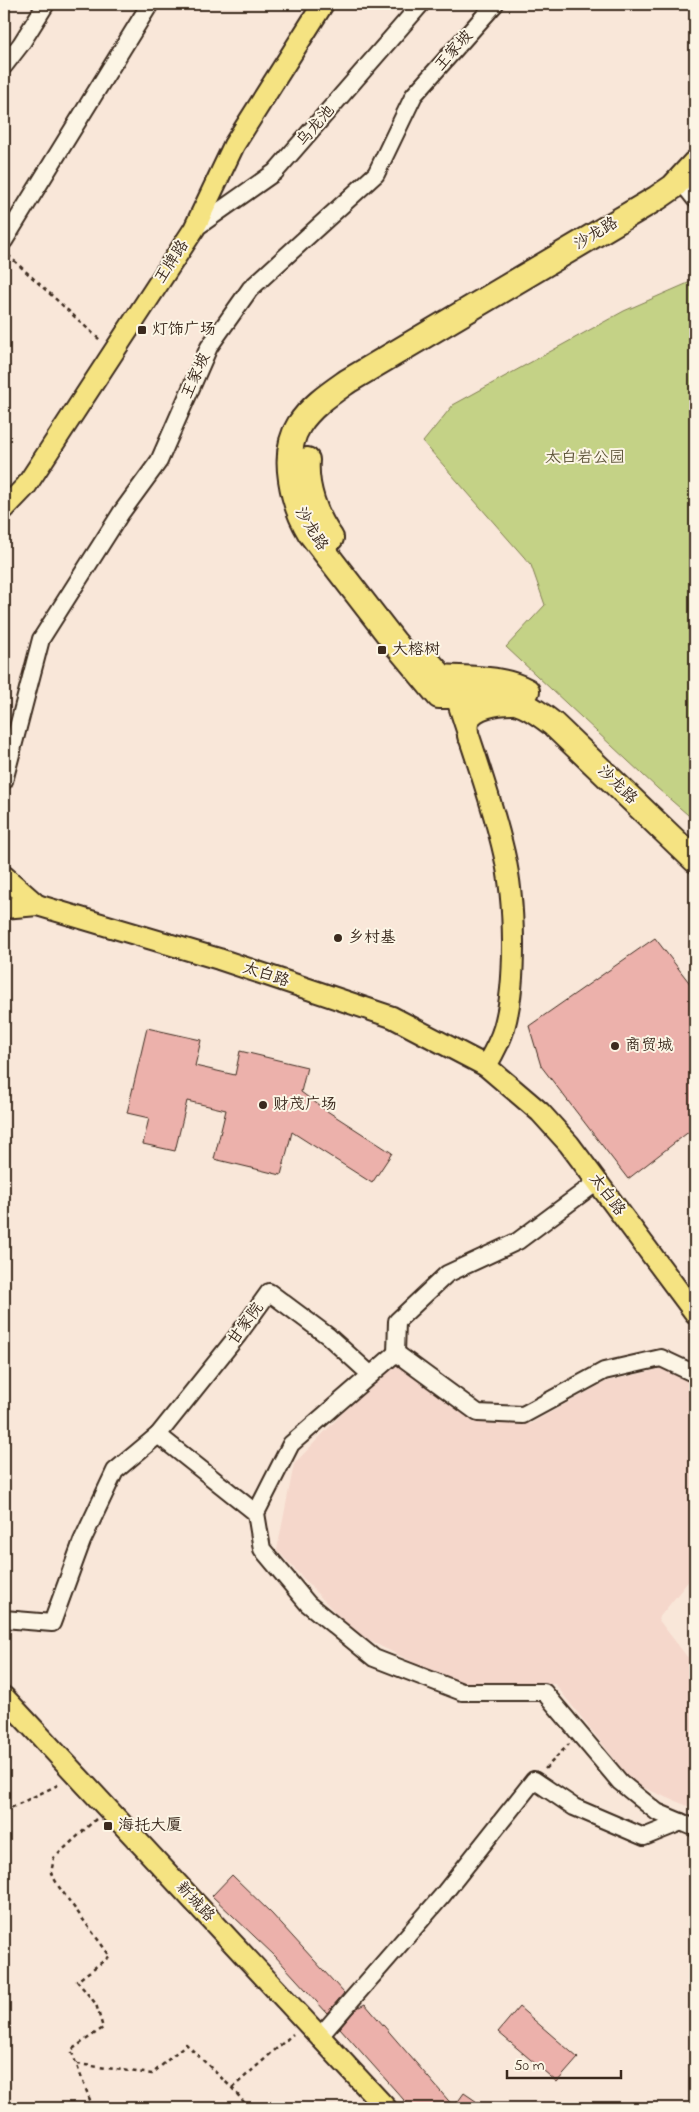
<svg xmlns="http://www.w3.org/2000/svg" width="699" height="2112" viewBox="0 0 699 2112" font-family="'Indie Flower','LXGW WenKai TC',sans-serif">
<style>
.built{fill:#f5d7cb}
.green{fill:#c4d286;stroke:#807e52}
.building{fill:#ecb1ab;stroke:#3b2a1e}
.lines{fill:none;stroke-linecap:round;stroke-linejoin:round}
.minor-casing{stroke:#3b2a1e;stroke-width:20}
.major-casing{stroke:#3b2a1e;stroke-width:24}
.highway-casing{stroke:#3b2a1e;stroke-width:28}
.path{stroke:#3b2a1e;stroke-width:2.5;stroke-dasharray:4 4;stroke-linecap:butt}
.minor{stroke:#fcf5e5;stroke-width:16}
.major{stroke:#f5e382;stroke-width:20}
.highway{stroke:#f5e382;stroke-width:24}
.poi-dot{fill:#3b2a1e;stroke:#fcf5e5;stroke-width:2}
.labels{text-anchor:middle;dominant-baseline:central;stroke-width:4;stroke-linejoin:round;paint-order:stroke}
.street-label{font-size:16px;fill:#3b2a1e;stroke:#fcf5e5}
.poi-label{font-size:16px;fill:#3b2a1e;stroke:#fcf5e5;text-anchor:start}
.park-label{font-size:16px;fill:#5d5438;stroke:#fcf5e5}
</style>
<rect width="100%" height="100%" fill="#f9e7d9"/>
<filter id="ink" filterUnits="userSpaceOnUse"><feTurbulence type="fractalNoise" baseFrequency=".02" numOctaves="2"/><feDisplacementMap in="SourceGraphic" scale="10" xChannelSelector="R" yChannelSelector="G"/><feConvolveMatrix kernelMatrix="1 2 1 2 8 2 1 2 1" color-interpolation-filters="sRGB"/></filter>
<g filter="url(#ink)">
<path class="built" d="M399,1363l80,58 51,3 75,-42 59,-14 31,17v188l-37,46 37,48v142l-61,-25 -79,-100 -102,-2 -99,-49 -77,-83 17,-86 62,-65z"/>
<path class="green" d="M695,280v541l-38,-33 -151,-141 39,-42 -14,-40 -108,-123 30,-37 171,-94z"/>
<g class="building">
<path d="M655,938l40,52v137l-67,52 -87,-113 -12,-40z"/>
<path d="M147,1028l54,12 -6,26 40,9 5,-24 67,16 -6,25 23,17 68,44 -20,30 -80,-51 -11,43 -67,-16 12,-49 -39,-9 -12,50 -32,-7 6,-26 -22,-5z"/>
<path d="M232,1875l40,39 72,79 -17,20 -52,-57 -63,-60z"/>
<path d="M365,2004l89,103 10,-14 22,15h-75l-71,-80 17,-20z"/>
<path d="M519,2007l59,51 -21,24 -59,-50z"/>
</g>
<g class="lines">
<defs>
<g id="minor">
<path d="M4,66l17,-22 25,-40"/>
<path d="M680,180l15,19"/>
<path d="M194,229l81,-57 146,-168"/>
<path d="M4,241l146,-237"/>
<path d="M4,781l37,-142 80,-126 38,-52 50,-114 41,-58 126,-115 38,-79 81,-91"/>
<path d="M396,1353l1,-32 50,-47 71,-33 79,-59"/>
<path d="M695,1374l-34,-16 -57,13 -81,44 -45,-2 -82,-60 -105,91 -35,69 6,36 46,55 66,54 88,34h82l76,90 37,30 38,16"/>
<path d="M158,1435l80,-100 31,-43 59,44 43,39"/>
<path d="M4,1619l48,4 30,-82 33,-70 43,-36 98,78"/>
<path d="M320,2036l122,-140 92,-116 40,27 70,30 37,-15"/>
</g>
<g id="major">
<path d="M4,509l22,-23 168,-257 40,-84 89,-141"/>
<path d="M447,684l9,12c16,52 36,104 48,157 11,47 13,129 0,175 -4,14 -11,26 -18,38"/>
<path d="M468,736c0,-4 -1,-9 0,-13 4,-16 31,-19 44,-19"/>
<path d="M4,876l33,29"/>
<path d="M4,908l33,-3 182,54 173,58 94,49 54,46 29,32 126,169"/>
<path d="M4,1697l382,411"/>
</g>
<g id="highway">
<path d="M695,163l-22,24 -16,11 -309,183c-17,12 -37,25 -49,44 -19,30 -6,80 11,108l85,110 44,53c27,0 61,-2 85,9 11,5 20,12 29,19l142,136"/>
<path d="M307,460c-2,27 8,56 24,78"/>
<path d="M424,657l18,20c27,2 60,0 85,14"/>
</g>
</defs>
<use href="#minor" class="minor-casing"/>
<use href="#major" class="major-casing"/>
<use href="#highway" class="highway-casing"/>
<g class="path">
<path d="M8,255l93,86"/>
<path d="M545,1769l24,-25"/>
<path d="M4,1811l56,-27"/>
<path d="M77,2064l75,10 34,-30 46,44 17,20"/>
<path d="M232,2088l61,-54"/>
<path d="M93,2108l-22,-58 32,-22 -7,-24 -19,-23 33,-25 -51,-69 -8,-14 3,-15 42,-39"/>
</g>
<use href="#minor" class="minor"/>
<use href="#major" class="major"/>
<use href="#highway" class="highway"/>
</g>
</g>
<g class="poi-dot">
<rect x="137" y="325" width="10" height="10" rx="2.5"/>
<rect x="377" y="645" width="10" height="10" rx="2.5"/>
<circle cx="338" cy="938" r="5"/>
<circle cx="615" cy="1046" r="5"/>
<circle cx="263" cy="1105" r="5"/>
<rect x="103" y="1821" width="10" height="10" rx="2.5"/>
</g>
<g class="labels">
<g class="street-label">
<text transform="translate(454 51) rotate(-48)">王家坡</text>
<text transform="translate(316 126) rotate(-49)">乌龙池</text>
<text transform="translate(596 234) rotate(-31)">沙龙路</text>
<text transform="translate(172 262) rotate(-57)">王牌路</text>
<text transform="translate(196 376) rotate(-66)">王家坡</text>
<text transform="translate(311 529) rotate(58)">沙龙路</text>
<text transform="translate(617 785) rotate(44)">沙龙路</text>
<text transform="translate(266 975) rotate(18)">太白路</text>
<text transform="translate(607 1195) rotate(53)">太白路</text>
<text transform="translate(246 1324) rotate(-54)">甘家院</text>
<text transform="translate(195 1902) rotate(47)">新城路</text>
</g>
<g class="poi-label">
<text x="152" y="330">灯饰广场</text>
<text x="392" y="650">大榕树</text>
<text x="348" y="938">乡村基</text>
<text x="625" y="1046">商贸城</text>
<text x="273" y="1105">财茂广场</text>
<text x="118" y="1826">海托大厦</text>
</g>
<g class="park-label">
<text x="585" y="458">太白岩公园</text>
</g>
</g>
<rect width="699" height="2112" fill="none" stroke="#fcf5e5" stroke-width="20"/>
<rect x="10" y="10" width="679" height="2092" fill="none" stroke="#3b2a1e" stroke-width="2" filter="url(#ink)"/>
<path d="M507 2070v8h114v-8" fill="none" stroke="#3b2a1e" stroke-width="2.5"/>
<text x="514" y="2070" font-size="15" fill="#3b2a1e" stroke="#fcf5e5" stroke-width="4" paint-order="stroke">50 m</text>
</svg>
